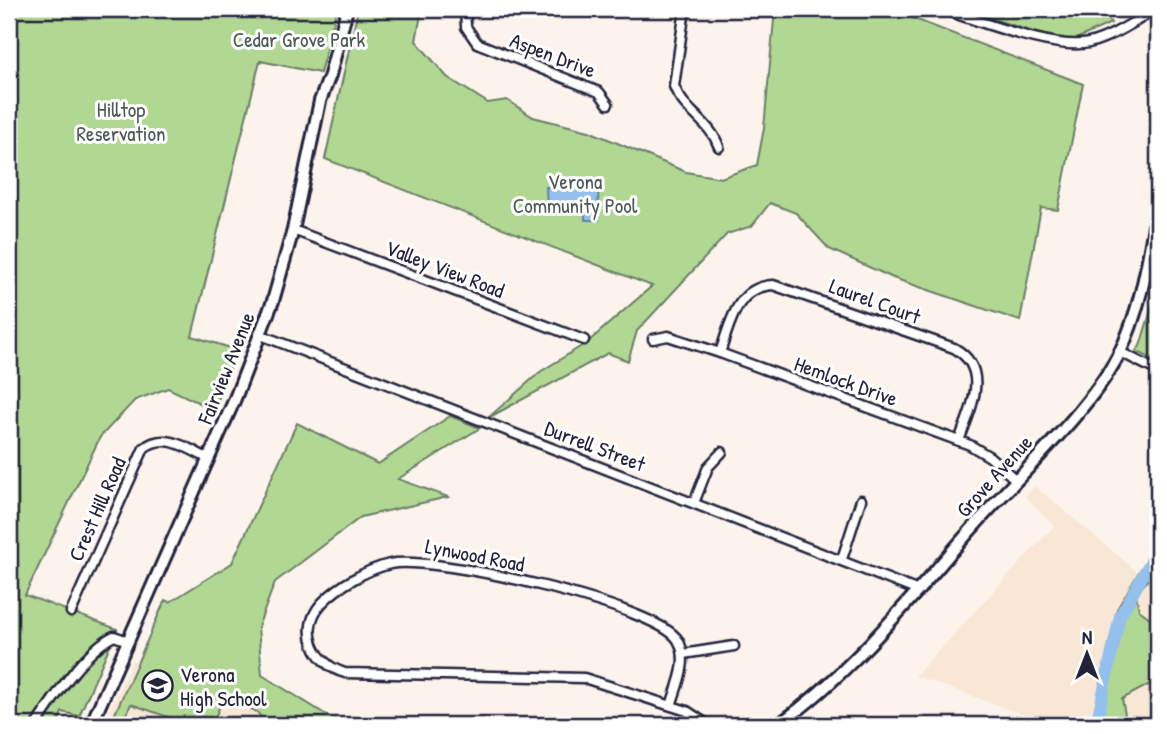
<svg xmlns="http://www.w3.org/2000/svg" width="1167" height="734" viewBox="0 0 1167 734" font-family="'Patrick Hand',sans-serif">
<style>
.built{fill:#f9e7d6}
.green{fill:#b1d893;stroke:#6a7d67;stroke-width:2}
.water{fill:#93c0ed;stroke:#6681a6;stroke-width:2}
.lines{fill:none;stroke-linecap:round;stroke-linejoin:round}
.river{stroke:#93c0ed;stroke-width:12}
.street-casing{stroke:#22223b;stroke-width:13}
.secondary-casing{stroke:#22223b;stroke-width:16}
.street{stroke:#fff;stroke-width:8}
.secondary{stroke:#fff;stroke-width:10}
.labels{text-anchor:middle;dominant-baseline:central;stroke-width:6;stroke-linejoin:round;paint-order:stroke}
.park-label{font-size:21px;fill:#4d5955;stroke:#fff}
.street-label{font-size:21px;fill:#22223b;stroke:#fff}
.poi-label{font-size:21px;fill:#22223b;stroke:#fff;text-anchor:start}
</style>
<rect width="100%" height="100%" fill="#fcf4ec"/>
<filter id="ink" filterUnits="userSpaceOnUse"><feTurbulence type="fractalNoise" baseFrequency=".0143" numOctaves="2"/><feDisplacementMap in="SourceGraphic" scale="14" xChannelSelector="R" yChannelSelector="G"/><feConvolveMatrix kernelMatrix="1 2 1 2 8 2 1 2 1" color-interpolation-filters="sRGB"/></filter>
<g filter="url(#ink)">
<g class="built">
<path d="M1035,486l104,87 -46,152h-40l-138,-49 139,-150 -29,-30z"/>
<path d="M1158,568v56l-19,-14 -3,-16z"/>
<path d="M1158,646v79h-31l-5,-26 28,-15z"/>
<path d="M132,660l125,53 10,12h-164z"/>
</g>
<g class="green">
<path d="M9,9h328l-17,64 -60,-12 -68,275 45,14 -23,60 -46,-22 -33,12 -35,37 -75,158 92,34 -38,87 -17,-4 -5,13h-48z"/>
<path d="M358,9h64l-6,32 31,36 41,26 19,-3 26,17 56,14 97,41 35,6 36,-13 7,-37 11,-119h107l20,5 181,70 -25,126 -17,-2 -21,113 -127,-43 -64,-29 -33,-36 -26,-10 -18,23 -25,8 -90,97 -9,30 -20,-8 -120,65 52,-46 48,-30 64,-56 -327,-127z"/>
<path d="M962,9h140l9,14 -37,17h-16z"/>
<path d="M1158,287v75l-22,-11 4,-5z"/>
<path d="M450,416l30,12 -82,51 50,18 -87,20 -86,65 -17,45 4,48 76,47 56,3h-127l-10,-13 -33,-16 -12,29h-21l-60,-21 -10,21h-11l55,-125 5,2 62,-39 65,-140 81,41z"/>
<path d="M1158,540v28l-22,26 3,16 19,14v22l-8,38 -28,15 5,26h-35l25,-116z"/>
</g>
<path class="water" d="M598,185l1,35h-14v-11l-38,1 -1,-23z"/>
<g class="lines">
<path class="river" d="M1096,725l24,-109 38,-67"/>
<defs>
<g id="street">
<path d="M465,9l1,18 11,16 122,49 9,12"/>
<path d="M685,9l-11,77c9,25 36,35 45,61"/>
<path d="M941,9c36,11 114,42 148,34 24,-6 47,-23 68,-34"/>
<path d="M293,230l291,110"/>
<path d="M261,335l655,255"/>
<path d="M653,339l15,-3 52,17 250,92 20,12 26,23"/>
<path d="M1120,352l38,19"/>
<path d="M720,353c10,-29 16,-66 53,-68l181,63c38,21 16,62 5,93"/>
<path d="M694,503l14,-36 14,-15"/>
<path d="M842,559l19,-59"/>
<path d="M71,612l73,-164c21,-17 45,1 65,11"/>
<path d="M683,654l51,-8"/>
<path d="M671,706c6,-21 19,-45 7,-66 -21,-34 -247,-86 -288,-76 -22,5 -52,22 -68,39 -24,26 -7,62 23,70l239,5 103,33 21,14"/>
<path d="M36,725c17,-26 50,-76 78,-89l14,5"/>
</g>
<g id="secondary">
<path d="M91,725l143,-324 39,-100 20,-71 27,-129 10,-26 17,-66"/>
<path d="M778,725c80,-57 141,-138 207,-211 40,-44 106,-107 133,-158 24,-47 31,-102 40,-153"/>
</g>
</defs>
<use href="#street" class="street-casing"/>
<use href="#secondary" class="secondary-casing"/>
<use href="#street" class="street"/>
<use href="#secondary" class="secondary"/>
</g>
</g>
<defs>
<symbol id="school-ring" viewBox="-11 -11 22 22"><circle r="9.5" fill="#fff" stroke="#22223b" stroke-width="1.5"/><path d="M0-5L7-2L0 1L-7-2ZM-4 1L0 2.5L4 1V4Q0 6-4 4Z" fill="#22223b"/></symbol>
</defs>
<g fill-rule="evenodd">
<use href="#school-ring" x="140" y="668" width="35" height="35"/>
</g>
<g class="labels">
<g class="park-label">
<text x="299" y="39">Cedar Grove Park</text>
<text x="121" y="109">Hilltop<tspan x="121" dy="24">Reservation</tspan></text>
<text x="575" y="181">Verona<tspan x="575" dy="24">Community Pool</tspan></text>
</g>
<g class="street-label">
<text transform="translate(553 55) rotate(21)">Aspen Drive</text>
<text transform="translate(445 269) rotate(21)">Valley View Road</text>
<text transform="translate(875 301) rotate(20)">Laurel Court</text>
<text transform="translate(226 368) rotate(-68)">Fairview Avenue</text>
<text transform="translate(846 381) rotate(20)">Hemlock Drive</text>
<text transform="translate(595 446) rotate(21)">Durrell Street</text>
<text transform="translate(994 476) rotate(-48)">Grove Avenue</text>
<text transform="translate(97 509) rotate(-66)">Crest Hill Road</text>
<text transform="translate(475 555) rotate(11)">Lynwood Road</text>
</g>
<g class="poi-label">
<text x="180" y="674">Verona<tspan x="180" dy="24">High School</tspan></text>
</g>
</g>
<rect width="1167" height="734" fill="none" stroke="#fff" stroke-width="35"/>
<rect x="18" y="18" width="1132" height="699" fill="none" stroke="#22223b" stroke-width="2.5" filter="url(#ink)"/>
<g transform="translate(1087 654)" stroke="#ffffff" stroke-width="5" paint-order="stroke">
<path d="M0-5L12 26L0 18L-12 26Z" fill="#22223b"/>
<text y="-10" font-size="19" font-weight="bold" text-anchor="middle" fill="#22223b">N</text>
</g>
</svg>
